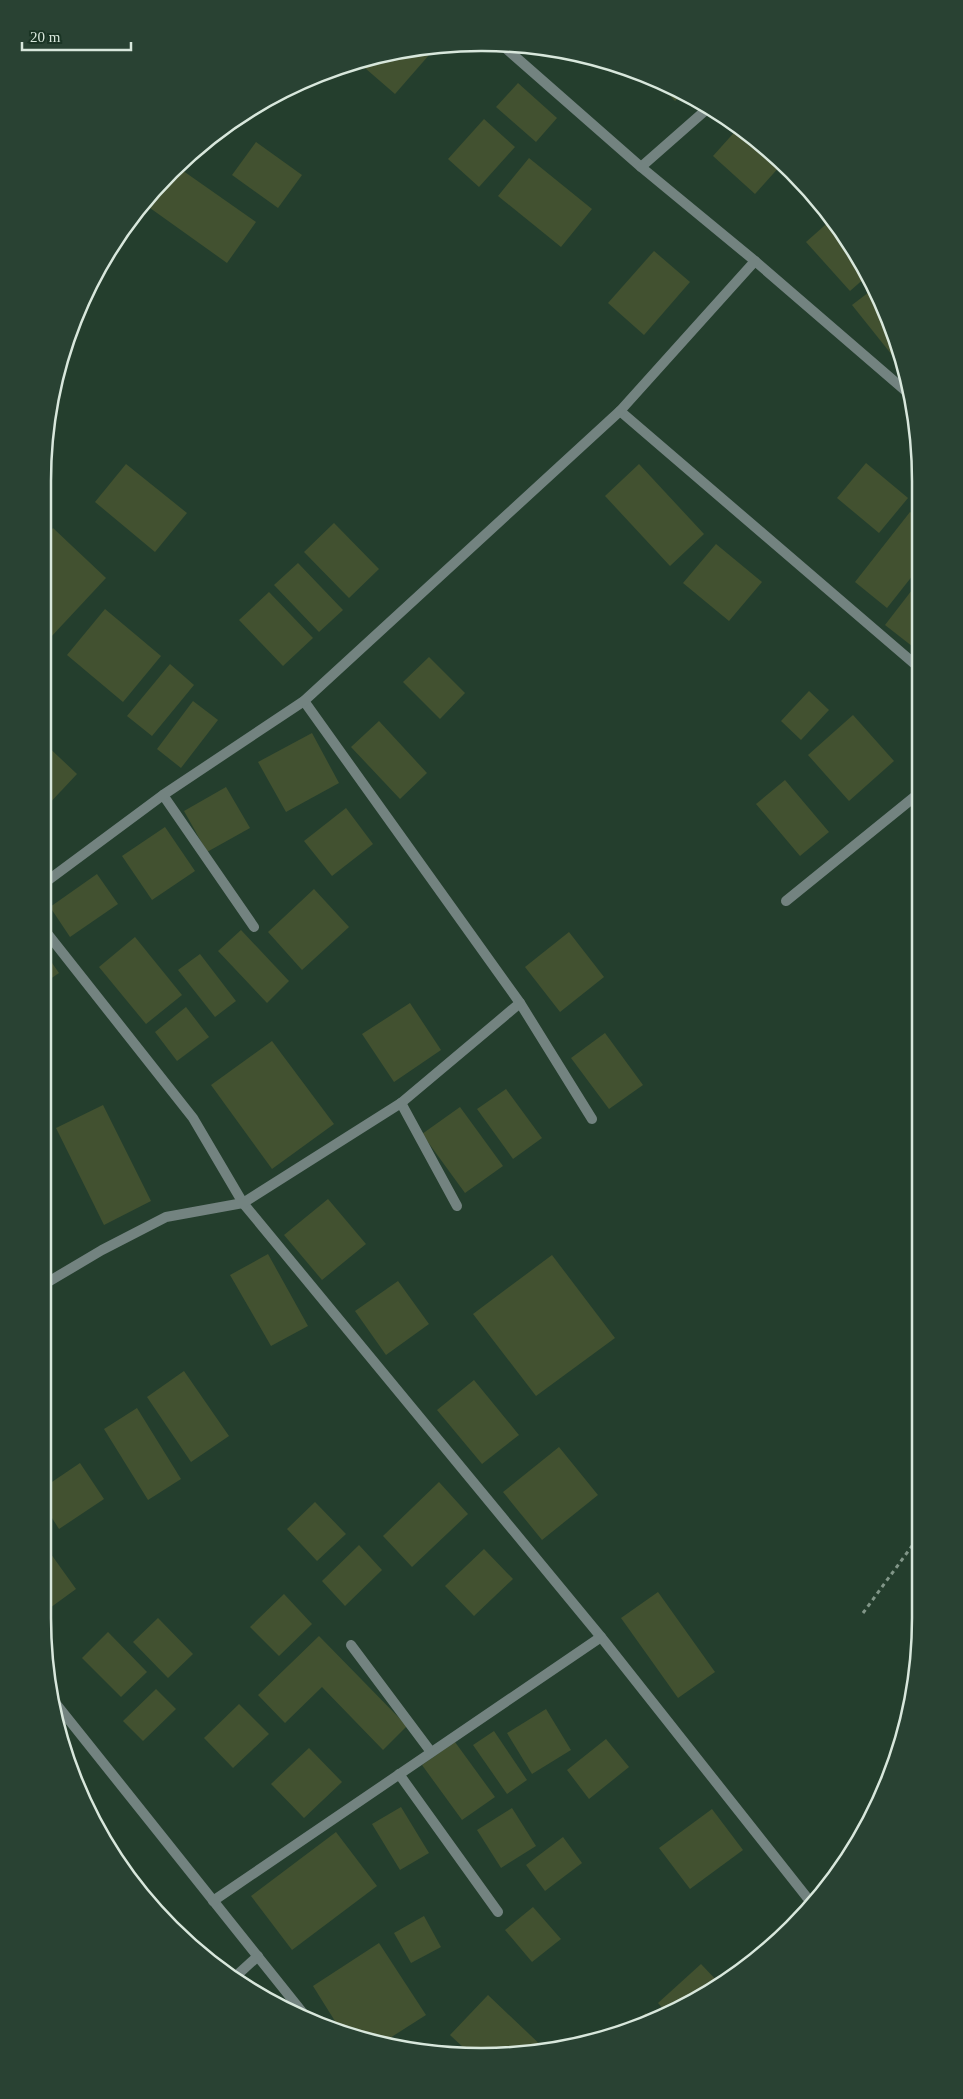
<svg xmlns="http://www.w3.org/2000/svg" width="963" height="2099" viewBox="0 0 963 2099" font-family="Georgia,serif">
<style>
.building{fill:#425130}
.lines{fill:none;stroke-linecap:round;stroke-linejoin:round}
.path{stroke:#819688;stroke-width:3;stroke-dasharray:4 4;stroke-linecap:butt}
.service{stroke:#738380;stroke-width:10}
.minor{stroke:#738380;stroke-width:10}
.rim{fill:none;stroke:#d8e7dc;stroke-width:2.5}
</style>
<rect width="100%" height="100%" fill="#243e2d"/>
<g class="building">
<path d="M436,47l-41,47 -37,-32 38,-11z"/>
<path d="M653,78l29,17 -7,6z"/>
<path d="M518,83l39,35 -21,24 -40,-35z"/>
<path d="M484,119l31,28 -36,40 -31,-28z"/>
<path d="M739,127l10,6 32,32 -26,29 -42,-38z"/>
<path d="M256,142l46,33 -24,33 -46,-33z"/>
<path d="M529,158l63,51 -31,38 -63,-51z"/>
<path d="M179,168l77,54 -29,41 -77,-55z"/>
<path d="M832,219l34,58 -16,14 -44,-49z"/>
<path d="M654,251l36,31 -46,53 -36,-32z"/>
<path d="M873,289l14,24 10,38 -5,4 -40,-50z"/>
<path d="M866,463l42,35 -29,35 -42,-35z"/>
<path d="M126,464l61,49 -32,39 -60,-50z"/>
<path d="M639,464l65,70 -34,32 -65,-70z"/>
<path d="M910,512l7,5v53l-30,38 -32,-26z"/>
<path d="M334,523l45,46 -30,29 -45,-46z"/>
<path d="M53,528l53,50 -56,60 -7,-7v-91z"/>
<path d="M716,544l46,38 -33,39 -46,-38z"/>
<path d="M298,563l45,47 -24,22 -45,-47z"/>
<path d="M912,590l5,4v56l-32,-25z"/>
<path d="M269,592l44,46 -30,28 -44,-46z"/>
<path d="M105,609l56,47 -38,46 -56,-47z"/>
<path d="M429,657l36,36 -25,26 -37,-37z"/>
<path d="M170,664l24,21 -42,51 -25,-20z"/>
<path d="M809,691l20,19 -28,30 -20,-19z"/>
<path d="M193,701l25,19 -37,48 -24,-19z"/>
<path d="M853,715l41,46 -45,40 -41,-46z"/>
<path d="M379,721l48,52 -27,26 -49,-52z"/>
<path d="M312,733l27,50 -53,29 -28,-50z"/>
<path d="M43,742l34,32 -31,33 -3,-3z"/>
<path d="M785,780l44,52 -29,24 -44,-52z"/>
<path d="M226,787l24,41 -43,24 -23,-41z"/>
<path d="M346,808l27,36 -41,32 -28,-35z"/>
<path d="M165,827l30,44 -43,29 -30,-44z"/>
<path d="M97,874l21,30 -48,33 -20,-30z"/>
<path d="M314,889l35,38 -47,43 -34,-38z"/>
<path d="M241,930l48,51 -22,22 -49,-52z"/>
<path d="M569,932l35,45 -44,35 -35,-45z"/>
<path d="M135,937l47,58 -36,29 -47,-57z"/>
<path d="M43,950l16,23 -16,11z"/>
<path d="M200,954l36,47 -21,16 -37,-47z"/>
<path d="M410,1003l31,47 -47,32 -32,-48z"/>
<path d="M186,1007l23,30 -32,24 -22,-29z"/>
<path d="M605,1033l38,52 -34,24 -38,-51z"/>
<path d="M272,1041l62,83 -62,45 -61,-84z"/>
<path d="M506,1089l36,49 -29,21 -36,-50z"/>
<path d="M103,1105l48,96 -47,24 -48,-97z"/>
<path d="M460,1107l43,59 -38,27 -43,-59z"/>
<path d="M328,1199l38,45 -44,36 -38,-45z"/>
<path d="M268,1254l40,72 -37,20 -41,-71z"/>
<path d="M552,1255l63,83 -79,58 -63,-82z"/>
<path d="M398,1281l31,43 -43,31 -31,-44z"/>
<path d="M184,1371l45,65 -38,26 -44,-65z"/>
<path d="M474,1380l45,55 -37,29 -45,-54z"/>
<path d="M137,1408l44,71 -33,21 -44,-71z"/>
<path d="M559,1447l39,48 -56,45 -39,-48z"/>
<path d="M80,1463l24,36 -45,30 -16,-25v-16z"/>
<path d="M439,1482l29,32 -56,53 -29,-31z"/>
<path d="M315,1502l31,32 -29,27 -30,-32z"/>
<path d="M43,1543l33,46 -33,24z"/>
<path d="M359,1545l23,25 -37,36 -23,-25z"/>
<path d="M484,1549l29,30 -39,37 -29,-30z"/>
<path d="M658,1592l57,80 -37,26 -57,-80z"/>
<path d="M284,1594l28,30 -33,32 -29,-29z"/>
<path d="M158,1618l35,36 -25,24 -35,-36z"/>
<path d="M108,1632l39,40 -26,25 -39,-39z"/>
<path d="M319,1636l88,90 -24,24 -61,-63 -37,36 -27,-28z"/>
<path d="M156,1689l20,20 -33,32 -20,-20z"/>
<path d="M239,1704l30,30 -36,34 -29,-30z"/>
<path d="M546,1709l25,41 -39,24 -25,-41z"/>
<path d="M494,1731l33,49 -20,14 -34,-49z"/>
<path d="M606,1739l23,28 -40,32 -22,-29z"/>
<path d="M455,1742l40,55 -33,23 -40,-55z"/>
<path d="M309,1748l33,34 -38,36 -33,-34z"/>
<path d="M401,1807l28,46 -29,17 -28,-46z"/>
<path d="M512,1808l24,38 -35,22 -24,-38z"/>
<path d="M712,1809l31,41 -53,39 -31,-41z"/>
<path d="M336,1832l41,54 -85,64 -41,-54z"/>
<path d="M563,1837l19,26 -37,28 -19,-26z"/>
<path d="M533,1907l28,32 -29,23 -27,-32z"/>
<path d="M424,1916l17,31 -30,16 -17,-30z"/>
<path d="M379,1943l47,72 -44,28 -44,-17 -25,-40z"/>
<path d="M701,1964l18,19 -18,15 -34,15 -9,-10z"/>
<path d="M488,1995l59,56 -8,2 -73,-3 -16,-15z"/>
<path d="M646,2013l6,7 -25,11z"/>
</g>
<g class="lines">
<path class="path" d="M863,1613l57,-78"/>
<path class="service" d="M401,1103l56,103"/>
<g class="minor">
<path d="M502,45l139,122 114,94 153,132"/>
<path d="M641,167l66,-58"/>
<path d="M620,411l297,255"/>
<path d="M304,701l216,302 72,116"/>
<path d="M163,795l91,132"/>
<path d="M43,884l120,-89 141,-94 316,-290 135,-150"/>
<path d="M786,901l132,-107"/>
<path d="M43,928l150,190 50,85 358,434 212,268"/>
<path d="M43,1285l59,-35 64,-33 77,-14 158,-100 119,-100"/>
<path d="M351,1645l80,107"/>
<path d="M57,1705l246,308"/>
<path d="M399,1774l99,138"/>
<path d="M213,1901l388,-264"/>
<path d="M236,1976l22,-20"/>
</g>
</g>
<path d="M0 0H963V2099H0ZM481 51H482A430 430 0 0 1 912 481V1618A430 430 0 0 1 482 2048H481A430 430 0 0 1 51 1618V481A430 430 0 0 1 481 51Z" fill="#294233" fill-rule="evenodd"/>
<path class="rim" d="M481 51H482A430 430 0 0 1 912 481V1618A430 430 0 0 1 482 2048H481A430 430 0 0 1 51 1618V481A430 430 0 0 1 481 51Z"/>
<path d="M22 42v8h109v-8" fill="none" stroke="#d8e7dc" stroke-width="2.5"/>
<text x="30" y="42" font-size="15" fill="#d8e7dc" stroke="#1a3424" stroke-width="4" paint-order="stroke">20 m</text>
</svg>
